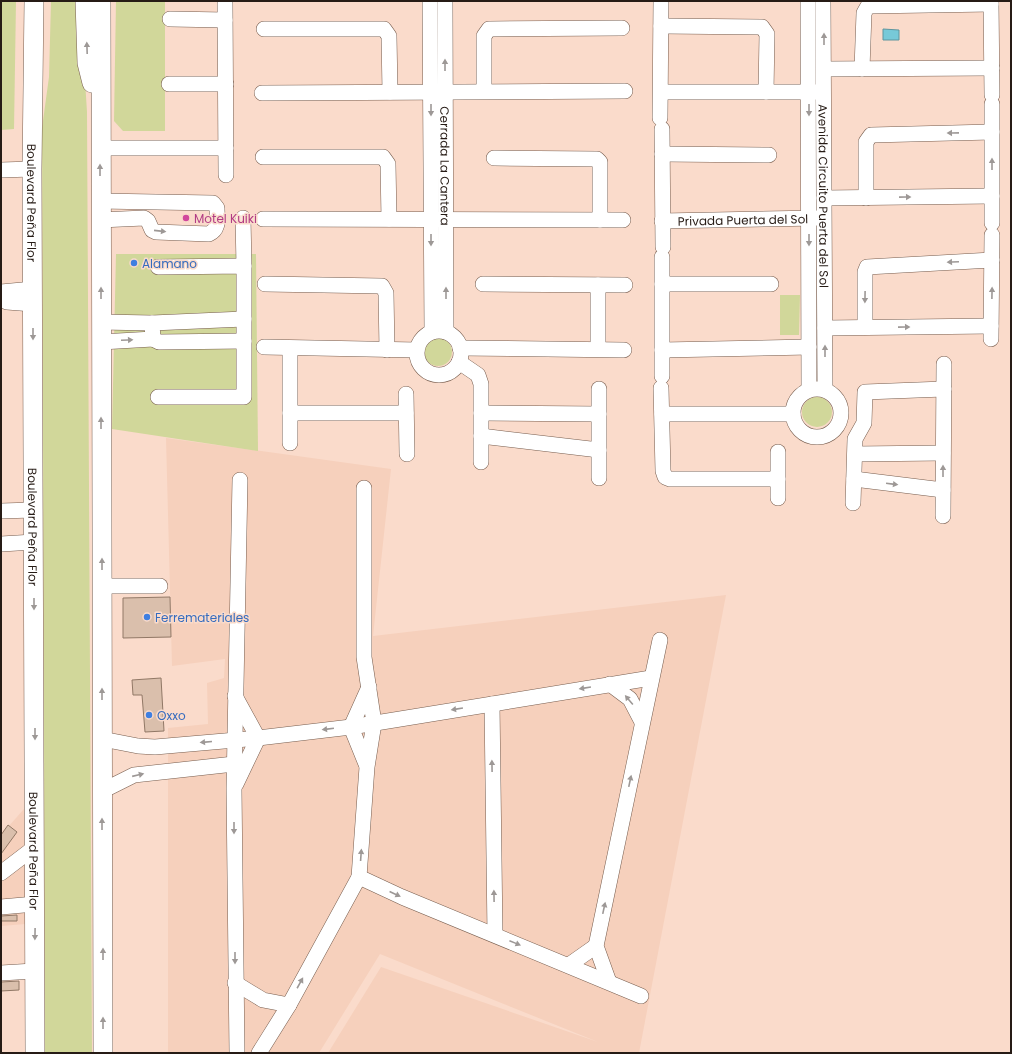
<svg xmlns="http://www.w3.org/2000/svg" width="1012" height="1054" viewBox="0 0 1012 1054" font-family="Poppins,sans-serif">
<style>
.built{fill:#f6d0bc}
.green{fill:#d1d79a}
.water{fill:#77c9d8;stroke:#5f959e}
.building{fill:#dabfac;stroke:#917866}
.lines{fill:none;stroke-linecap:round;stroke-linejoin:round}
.minor-casing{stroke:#775d4e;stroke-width:16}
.major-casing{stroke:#775d4e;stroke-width:20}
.minor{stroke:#fff;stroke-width:15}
.major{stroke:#fff;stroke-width:19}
.oneway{fill:#9d9896}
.hotel-dot{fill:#d1479c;stroke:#fadbcb;stroke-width:1.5}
.shop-dot{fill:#3f7fe0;stroke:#fadbcb;stroke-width:1.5}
.labels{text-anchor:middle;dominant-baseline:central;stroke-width:3;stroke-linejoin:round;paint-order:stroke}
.street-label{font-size:12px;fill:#261b15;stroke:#fadbcb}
.hotel-label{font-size:12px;fill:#b23c85;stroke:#fadbcb;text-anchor:start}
.shop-label{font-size:12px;fill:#366cbe;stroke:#fadbcb;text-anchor:start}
</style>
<rect width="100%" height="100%" fill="#fadbcb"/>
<g class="built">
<path d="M166,438l225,31 -18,167 353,-41 -87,458h-311l53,-86 217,75 -218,-88 -61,99h-151v-325l40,-4 -1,-41 17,-5 1,-19 -53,7z"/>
<path d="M24,809l1,115 -24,2v-91z"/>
</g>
<g class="green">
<path d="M1,1h15l-2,128 -13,1z"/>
<path d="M51,1h29l7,111 5,941h-47l-3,-925 7,-51z"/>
<path d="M116,1h49v130h-42l-9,-10z"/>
<path d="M116,254h140l2,197 -146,-22z"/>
<path d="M780,295h20l-1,40h-19z"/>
<circle cx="438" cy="352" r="14"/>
<circle cx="817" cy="412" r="15"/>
</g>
<path class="water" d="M883,29l16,1v10h-16z"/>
<g class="building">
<path d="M170,597l1,40 -48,1v-40z"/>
<path d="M161,678l3,53 -19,1 -3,-37h-9l-1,-15z"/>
<path d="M8,825l9,7 -16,22v-19z"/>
<path d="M17,915v6h-16v-5z"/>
<path d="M19,981v9l-18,1v-9z"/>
</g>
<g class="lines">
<defs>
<g id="minor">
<path d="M430,1l2,331"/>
<path id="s1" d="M445,1l1,331"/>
<path d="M808,1l1,389"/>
<path id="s2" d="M823,1l2,389"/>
<path d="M991,1l1,94"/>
<path d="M225,3l1,172"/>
<path d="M170,19l55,1"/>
<path d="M661,26l101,1 5,7 -1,58"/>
<path d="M264,29h120l5,7 1,56"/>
<path d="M824,69l168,-1"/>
<path d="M862,69l2,-56 4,-7 123,-2"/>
<path d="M169,84h57"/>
<path d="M484,91v-55l5,-7 133,-1"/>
<path d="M661,92h157"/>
<path d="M262,93l363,-2"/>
<path d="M660,118l1,-117"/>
<path d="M662,129l1,118"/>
<path d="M100,148h126"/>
<path d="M662,154l107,1"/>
<path d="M263,157h120l5,7 1,55"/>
<path d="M494,158l103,1 3,3v58"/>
<path d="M1,170l31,-1"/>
<path d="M824,198l168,-2"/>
<path d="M866,198v-56l5,-7 121,-3"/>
<path d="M243,218l1,48"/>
<path d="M263,219l360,1"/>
<path d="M100,220l44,-2 4,3 4,9 4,2 53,2c11,-5 8,-16 8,-26l-4,-5 -113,-2"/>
<path id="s3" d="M662,221l157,-3"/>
<path d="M992,223v-119"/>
<path d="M265,284l117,2 4,7 1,57"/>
<path d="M483,284l142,1"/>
<path d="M662,284h109"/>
<path d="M1,292l32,-3"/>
<path d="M1,299l6,3 26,2"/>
<path d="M244,319l-92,4 1,16 6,3 85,-1"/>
<path d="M101,322l51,1"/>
<path d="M865,327v-55l2,-5 125,-7"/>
<path d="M825,328l166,-2"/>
<circle cx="439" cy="353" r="22"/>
<path d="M991,339l1,-104"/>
<path d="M101,342l52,-3"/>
<path d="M264,347l153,3"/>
<path d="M460,348l164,2"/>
<path d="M598,349v-64"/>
<path d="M662,350l147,-3"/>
<path d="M459,362l19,13 3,9v78"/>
<path d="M662,376v-119"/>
<path d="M661,388l2,83 2,6 5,2h108"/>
<circle cx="817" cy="413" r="24"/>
<path d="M406,394l1,60"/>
<path d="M158,397h86v-131l-86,1"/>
<path d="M290,413h116"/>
<path d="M481,413l118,1"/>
<path d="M662,414h131"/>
<path d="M481,436l118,14"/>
<path d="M290,443v-95"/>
<path d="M778,452v46"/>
<path d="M855,454l88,-1"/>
<path d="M599,478v-89"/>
<path d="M854,479l89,11"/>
<path d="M853,503l2,-64 9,-16 1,-31 79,-3"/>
<path d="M1,511l32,-1"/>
<path d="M943,516l1,-152"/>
<path d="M1,544l33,-2"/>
<path d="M102,586h58"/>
<path d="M610,684l20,15 12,23"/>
<path d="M235,696l23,42 -22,46"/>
<path d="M492,704l3,231"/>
<path d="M102,739l36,7 17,1 103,-9 93,-11 300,-49"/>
<path d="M366,764l-15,-37 18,-40"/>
<path d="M102,791l32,-16 100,-11"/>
<path d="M1,873l34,-26"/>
<path d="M359,877l43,20 239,99"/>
<path d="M1,907l34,-3"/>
<path d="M569,965l27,-19"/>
<path d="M1,973l33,-2"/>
<path d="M609,982l-13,-36 64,-306"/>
<path d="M235,983l28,17 26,5"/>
<path d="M237,1053l-3,-264 6,-309"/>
<path d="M259,1053l30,-48 70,-128 8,-110 7,-44 -10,-66v-169"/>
</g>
<g id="major">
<path id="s4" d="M34,1l-2,168 3,884"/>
<path d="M85,1l2,62 5,20"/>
<path d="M101,1l2,1052"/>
</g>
</defs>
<use href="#minor" class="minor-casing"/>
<use href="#major" class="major-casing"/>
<use href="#minor" class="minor"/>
<use href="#major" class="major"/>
</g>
<defs><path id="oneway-solid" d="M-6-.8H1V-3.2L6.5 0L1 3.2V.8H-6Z"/></defs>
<g class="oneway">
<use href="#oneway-solid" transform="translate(824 39) rotate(-90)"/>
<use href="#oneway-solid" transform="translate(87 48) rotate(-92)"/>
<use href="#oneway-solid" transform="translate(445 65) rotate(-90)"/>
<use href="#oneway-solid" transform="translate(431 110) rotate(90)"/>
<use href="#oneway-solid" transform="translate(809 110) rotate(90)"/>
<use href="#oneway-solid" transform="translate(953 133) rotate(179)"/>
<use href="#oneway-solid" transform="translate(992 164) rotate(-90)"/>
<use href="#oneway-solid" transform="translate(100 170) rotate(-90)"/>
<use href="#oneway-solid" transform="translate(905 197) rotate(-1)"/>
<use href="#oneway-solid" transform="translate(160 231) rotate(6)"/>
<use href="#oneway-solid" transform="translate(431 240) rotate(90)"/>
<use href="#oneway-solid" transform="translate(809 240) rotate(90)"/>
<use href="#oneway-solid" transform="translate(953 262) rotate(177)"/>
<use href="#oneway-solid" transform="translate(101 293) rotate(-90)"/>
<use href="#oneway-solid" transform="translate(446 293) rotate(-90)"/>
<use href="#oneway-solid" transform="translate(992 293) rotate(-89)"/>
<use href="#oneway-solid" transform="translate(865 297) rotate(91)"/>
<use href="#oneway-solid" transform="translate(904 327) rotate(-1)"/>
<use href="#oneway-solid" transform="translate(33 334) rotate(90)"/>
<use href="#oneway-solid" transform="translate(127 340) rotate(-3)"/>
<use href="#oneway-solid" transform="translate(825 351) rotate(-90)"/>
<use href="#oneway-solid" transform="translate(101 423) rotate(-90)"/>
<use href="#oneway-solid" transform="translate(943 471) rotate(-90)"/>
<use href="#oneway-solid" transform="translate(892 484) rotate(7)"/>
<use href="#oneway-solid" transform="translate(102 564) rotate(-90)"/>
<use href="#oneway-solid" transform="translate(34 604) rotate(90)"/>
<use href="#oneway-solid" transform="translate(585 688) rotate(171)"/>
<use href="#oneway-solid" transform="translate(102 694) rotate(-90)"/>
<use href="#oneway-solid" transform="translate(629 700) rotate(-130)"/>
<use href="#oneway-solid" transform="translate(457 709) rotate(171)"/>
<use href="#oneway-solid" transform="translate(328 729) rotate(173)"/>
<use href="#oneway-solid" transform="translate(35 734) rotate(90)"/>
<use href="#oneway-solid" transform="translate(206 742) rotate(175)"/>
<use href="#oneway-solid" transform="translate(492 766) rotate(-91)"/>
<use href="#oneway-solid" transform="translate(138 775) rotate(-13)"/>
<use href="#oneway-solid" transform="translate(630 781) rotate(-78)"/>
<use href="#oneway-solid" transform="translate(102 824) rotate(-90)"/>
<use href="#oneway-solid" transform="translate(234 828) rotate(90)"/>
<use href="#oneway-solid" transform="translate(361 855) rotate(-86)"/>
<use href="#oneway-solid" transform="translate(395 894) rotate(25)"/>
<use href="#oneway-solid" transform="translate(494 896) rotate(-91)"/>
<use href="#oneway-solid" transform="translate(604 908) rotate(-78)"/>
<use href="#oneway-solid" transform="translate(35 934) rotate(91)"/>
<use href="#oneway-solid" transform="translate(515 943) rotate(22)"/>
<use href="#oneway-solid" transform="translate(103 954) rotate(-90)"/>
<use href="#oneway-solid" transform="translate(235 958) rotate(90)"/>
<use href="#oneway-solid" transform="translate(300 983) rotate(-61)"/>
<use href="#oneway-solid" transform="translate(103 1023) rotate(-90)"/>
</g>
<circle class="hotel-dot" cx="186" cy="218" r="4"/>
<g class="shop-dot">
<circle cx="134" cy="263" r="4"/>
<circle cx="147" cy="617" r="4"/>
<circle cx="149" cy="715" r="4"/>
</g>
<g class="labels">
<g class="street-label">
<text stroke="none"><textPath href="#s1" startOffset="165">Cerrada La Cantera</textPath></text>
<text stroke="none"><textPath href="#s2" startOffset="195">Avenida Circuito Puerta del Sol</textPath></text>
<text stroke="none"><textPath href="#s4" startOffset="202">Boulevard Peña Flor</textPath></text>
<text stroke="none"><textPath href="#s3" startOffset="81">Privada Puerta del Sol</textPath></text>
<text stroke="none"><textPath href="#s4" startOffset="526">Boulevard Peña Flor</textPath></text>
<text stroke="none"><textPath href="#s4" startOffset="850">Boulevard Peña Flor</textPath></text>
</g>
<g class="hotel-label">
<text x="194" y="218">Motel Kuiki</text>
</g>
<g class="shop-label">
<text x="142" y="263">Alamano</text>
<text x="155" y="617">Ferremateriales</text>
<text x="157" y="715">Oxxo</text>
</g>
</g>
<rect width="1012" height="1054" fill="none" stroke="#261b15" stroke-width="4"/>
</svg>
